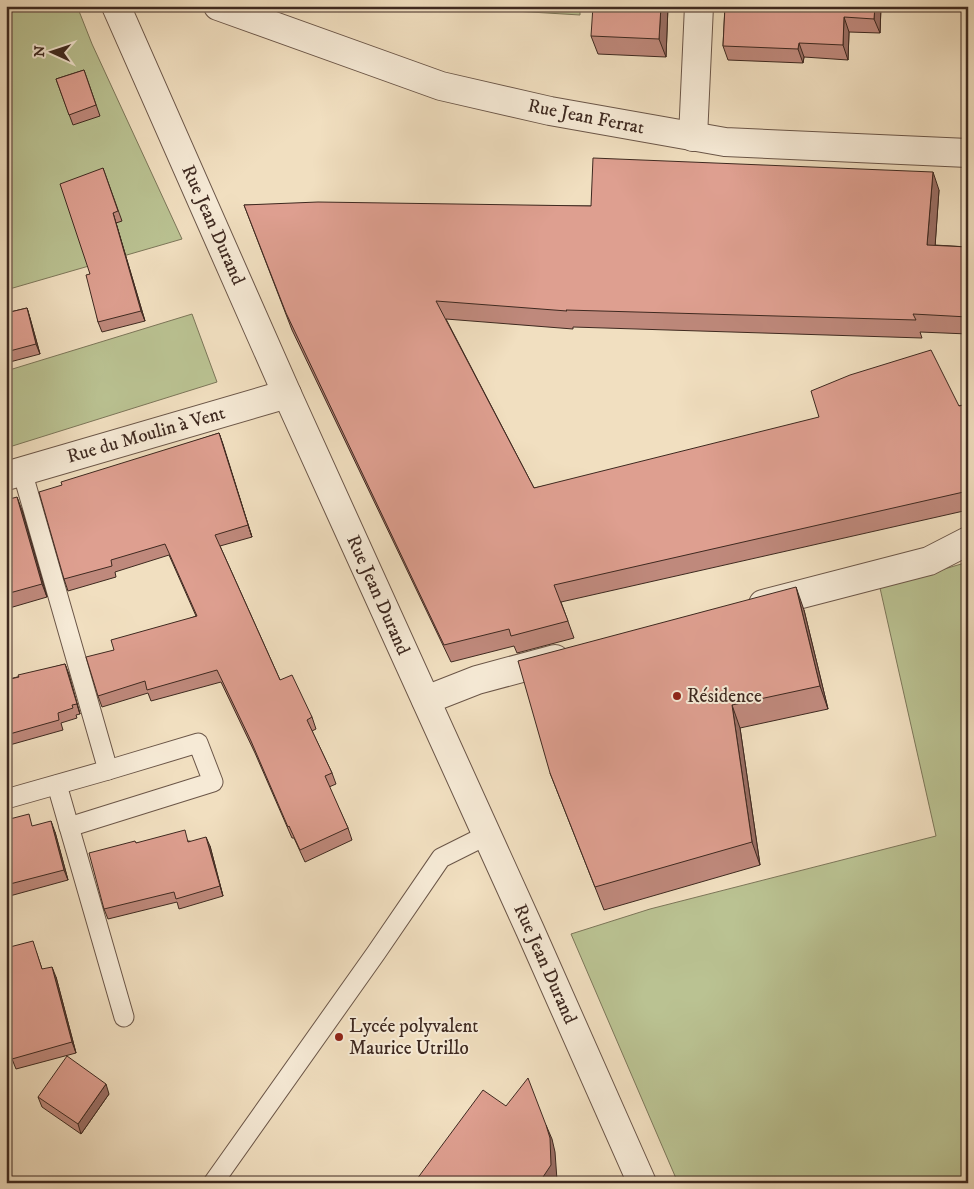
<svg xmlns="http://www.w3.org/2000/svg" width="974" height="1189" viewBox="0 0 974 1189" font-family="'IM FELL DW Pica',serif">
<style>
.green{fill:#bac292;stroke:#7c7659}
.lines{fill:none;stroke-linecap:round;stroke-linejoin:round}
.service-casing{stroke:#6b5648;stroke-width:21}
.minor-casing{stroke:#6b5648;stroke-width:30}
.tertiary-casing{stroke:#6b5648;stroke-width:30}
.service{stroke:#f6ead6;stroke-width:19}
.minor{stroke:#f6ead6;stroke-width:28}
.tertiary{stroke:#f6ead6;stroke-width:28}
.wall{fill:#bf897c;stroke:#3e2920}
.shaded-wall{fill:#9b6f65;stroke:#3e2920}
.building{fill:#de9f90;stroke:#3e2920}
.poi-dot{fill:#8f2418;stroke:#f6ead6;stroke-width:2}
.labels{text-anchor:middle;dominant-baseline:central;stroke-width:4;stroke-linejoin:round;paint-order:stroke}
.street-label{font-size:19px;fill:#3e2920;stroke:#f6ead6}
.poi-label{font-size:19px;fill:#3e2920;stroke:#f6ead6;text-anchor:start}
</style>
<rect width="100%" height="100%" fill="#f1dfc0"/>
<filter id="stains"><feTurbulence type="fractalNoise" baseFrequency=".004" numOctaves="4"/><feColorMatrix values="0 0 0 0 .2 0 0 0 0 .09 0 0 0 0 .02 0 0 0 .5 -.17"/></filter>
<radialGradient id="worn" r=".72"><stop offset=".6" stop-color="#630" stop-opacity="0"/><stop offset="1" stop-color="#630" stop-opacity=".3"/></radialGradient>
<g class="green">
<path d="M6,6h71l15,38 90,195 -176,51z"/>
<path d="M515,6h65v9l-66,-4z"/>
<path d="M192,314l25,68 -211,66v-77z"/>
<path d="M968,562v621h-290l-107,-249 79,-25 286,-73 -56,-248z"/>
</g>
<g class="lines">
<defs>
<g id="service">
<path d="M22,471l86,299"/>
<path d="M57,785l67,232"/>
<path d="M6,799l102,-29 90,-27 15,39 -144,45"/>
<path d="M213,1183l163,-230 65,-95 46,-23"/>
</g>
<g id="minor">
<path d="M218,6l223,80 109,25 175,31 243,11"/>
<path d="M693,137l6,-131"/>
<path d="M6,476l281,-82"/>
<path d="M763,604l166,-43 39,-20"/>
<path d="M426,700l51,-20 78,-21"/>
</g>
<path id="tertiary" d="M116,6l171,388 243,536 112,253"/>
</defs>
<use href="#service" class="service-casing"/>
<use href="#minor" class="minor-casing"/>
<use href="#tertiary" class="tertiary-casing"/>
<use href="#service" class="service"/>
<use href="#minor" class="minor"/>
<use href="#tertiary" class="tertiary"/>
</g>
<g class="wall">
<path d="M668,6l-2,51 -68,-3 -7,-18z"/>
<path d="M725,6h156l-1,27 -31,-1 -1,28 -44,-3 -1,6 -75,-3 -5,-14z"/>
<path d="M84,70l16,46 -27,9 -17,-46z"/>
<path d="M103,168l19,53 -6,2 29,98 -43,11 -4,-10 -8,-48z"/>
<path d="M939,190l-4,55 33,2v87l-48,-2 2,6 -349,-11v2l-127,-10 88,169 434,-84v106l-407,92 13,36 -57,15 -3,-7 -63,16 -159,-332 -48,-125 347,1z"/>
<path d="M27,308l3,10 10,36 -34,9v-50z"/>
<path d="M219,433l33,104 -32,9 60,134 32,37 4,12 -4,2 20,42 4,11 -7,3 19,41 4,12 -47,22 -11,-24h-2l-37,-85 -34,-71 -70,19 -3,-8 -46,14 -4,-11 16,-46 82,-34 -27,-61 -54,17 1,5 -48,14 -4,-12 -2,-94z"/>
<path d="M6,500l16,10 25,87 -41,12z"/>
<path d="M804,610l24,99 -88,19 20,137 -156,45 -54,-137z"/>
<path d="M65,664l15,50 -4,1 1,3 -16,5 2,7 -57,16v-66z"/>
<path d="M6,820l49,12 13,48 -62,17z"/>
<path d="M189,841l21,5 13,50 -44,13 -2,-7 -69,17 -4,-10 32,-66z"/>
<path d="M36,951l6,18 14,8 20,76 -60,16 -4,-10z"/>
<path d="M109,1094l-28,40 -39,-27 -4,-10z"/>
</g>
<g class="shaded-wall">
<path d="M661,6h7l-2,51 -7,-18z"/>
<path d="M875,6h6l-1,27 -6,-14z"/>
<path d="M844,17l5,15 -1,28 -5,-15z"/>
<path d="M799,43l5,14 -1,6 -5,-14z"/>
<path d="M933,172l6,18 -5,72 -7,-17z"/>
<path d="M113,213l3,10 29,98 -4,-10z"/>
<path d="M27,308l3,10 10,36 -4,-10z"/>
<path d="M219,433l4,11 29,93 -4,-12z"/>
<path d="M17,497l5,13 25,87 -5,-13z"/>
<path d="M796,587l8,23 24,99 -8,-23z"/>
<path d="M65,664l4,10 11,40z"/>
<path d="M732,705l8,23 20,137 -8,-23z"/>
<path d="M51,821l4,11 13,48 -4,-10z"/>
<path d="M206,837l4,9 13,50 -3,-10z"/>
<path d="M52,967l4,10 20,76 -4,-11z"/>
<path d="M106,1084l3,10 -28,40 -3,-10z"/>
<path d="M546,1125l6,14 3,13 2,28 -3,3h-15z"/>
</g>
<g class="building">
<path d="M593,6h68l-2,33 -68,-3z"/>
<path d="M725,6h150l-1,13 -30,-2 -1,28 -44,-2 -1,6 -75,-3z"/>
<path d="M84,70l12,35 -27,10 -13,-36z"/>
<path d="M593,158l340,14 -6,73 41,2v70l-55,-3 3,6 -350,-10 1,1 -131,-10 98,187 285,-71 -8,-26 39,-16 81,-25 28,56 9,-2v87l-414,94 14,36 -57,15 -2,-7 -65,16 -158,-332 -42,-108 74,-3 273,4z"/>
<path d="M103,168l15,43 -5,2 28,98 -43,11 -12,-47 4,-1 -30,-90z"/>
<path d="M27,308l9,36 -30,8v-39z"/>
<path d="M219,433l29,92 -33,10 65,145 12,-5 20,42 -5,3 25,53 -7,3 23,52 -48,22 -11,-24 -1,1 -37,-86 -34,-71 -70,20 -2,-9 -47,15 -12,-39 28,-7 -3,-10 86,-24 -32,-72 -54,16 1,6 -48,13 -25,-87 23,-7 -1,-3z"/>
<path d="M17,497l25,87 -36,10v-94z"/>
<path d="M796,587l24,99 -88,19 20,137 -157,45 -45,-114 -32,-112z"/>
<path d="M65,664l12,40 -5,1 1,3 -15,5 1,7 -53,15v-55l13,-3 -1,-2z"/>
<path d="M29,814l3,12 19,-5 13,49 -58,15v-65z"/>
<path d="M185,830l3,12 18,-5 14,49 -44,13 -2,-7 -70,17 -15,-56 46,-12 1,2z"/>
<path d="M33,941l9,28 10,-2 20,75 -60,17 -6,-22v-89z"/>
<path d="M67,1056l39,28 -28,40 -40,-27z"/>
<path d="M528,1078l18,47 4,13 1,27 -12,18h-125l69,-93 23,16z"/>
</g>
<g class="poi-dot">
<circle cx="677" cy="696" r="5"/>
<circle cx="339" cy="1037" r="5"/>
</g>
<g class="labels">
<g class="street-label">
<text transform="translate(586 117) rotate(11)">Rue Jean Ferrat</text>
<text transform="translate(213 225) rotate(66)">Rue Jean Durand</text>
<text transform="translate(146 435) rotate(-16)">Rue du Moulin à Vent</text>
<text transform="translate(378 595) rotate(66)">Rue Jean Durand</text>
<text transform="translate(545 964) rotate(66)">Rue Jean Durand</text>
</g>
<g class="poi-label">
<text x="687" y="696">Résidence</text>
<text x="349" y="1026">Lycée polyvalent<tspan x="349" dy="22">Maurice Utrillo</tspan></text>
</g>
</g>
<rect width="974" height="1189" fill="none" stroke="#f1dfc0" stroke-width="25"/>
<rect x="8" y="8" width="959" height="1174" fill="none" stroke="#3e2920" stroke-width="2.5"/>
<rect x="12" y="12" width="949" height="1164" fill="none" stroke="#3e2920"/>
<g transform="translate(52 52) rotate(273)" stroke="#f6ead6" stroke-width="4" paint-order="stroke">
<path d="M0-4L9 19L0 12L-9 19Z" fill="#3e2920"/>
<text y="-8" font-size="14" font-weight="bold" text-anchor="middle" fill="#3e2920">N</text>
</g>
<rect width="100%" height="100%" filter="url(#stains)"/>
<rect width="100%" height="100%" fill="url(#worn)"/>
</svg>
